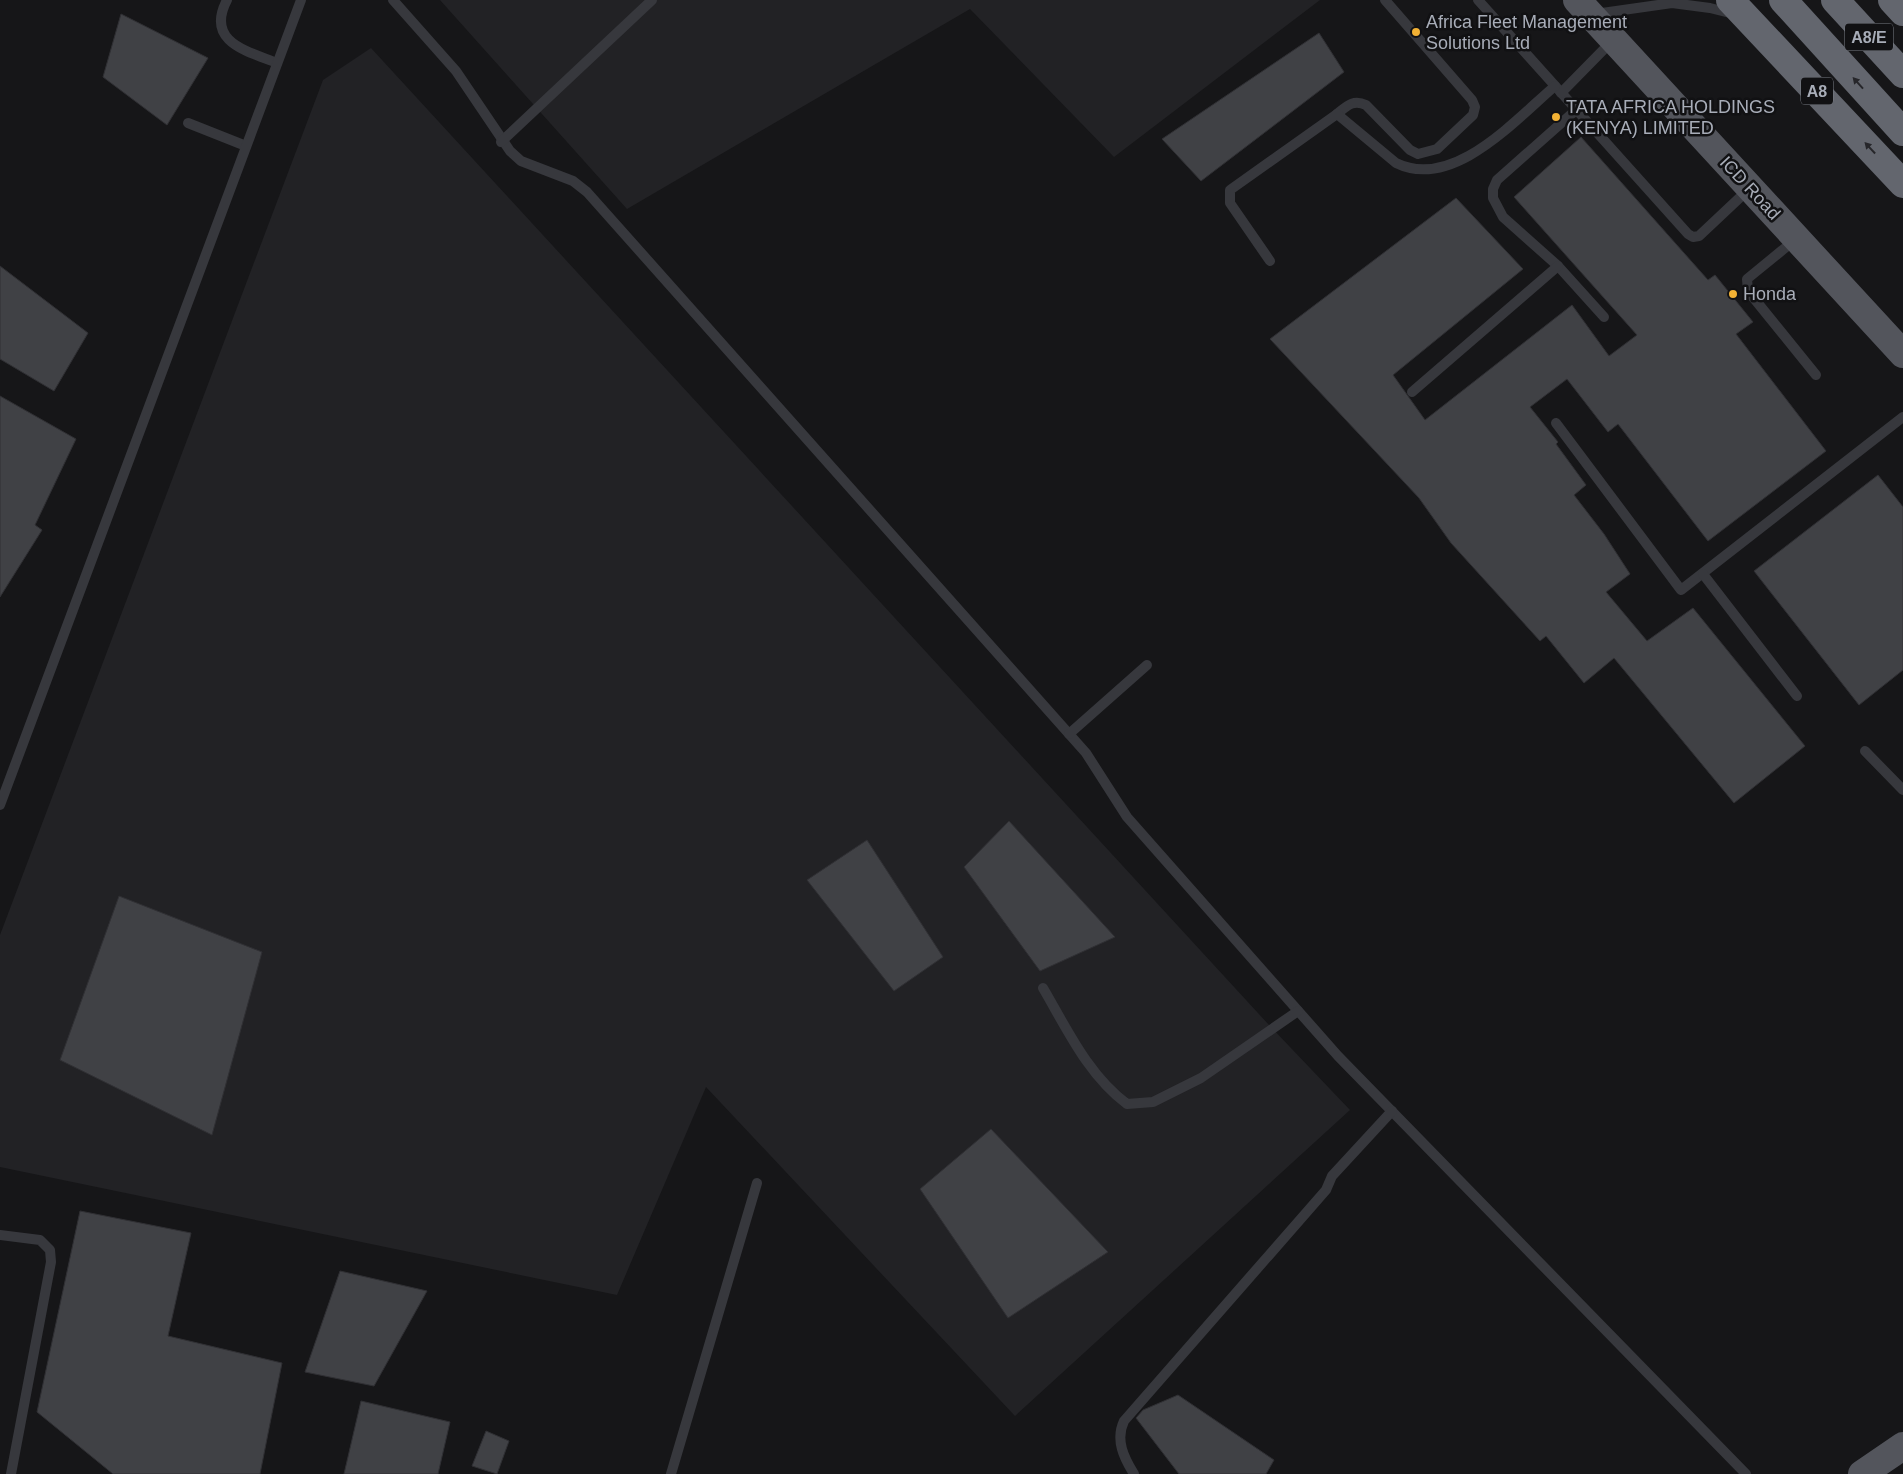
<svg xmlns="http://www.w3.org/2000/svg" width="1903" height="1474" viewBox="0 0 1903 1474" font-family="Helvetica,sans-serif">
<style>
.built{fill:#222225}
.building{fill:#404145;stroke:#303034}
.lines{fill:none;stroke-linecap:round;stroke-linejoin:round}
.lane{stroke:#37383d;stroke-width:10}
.primary{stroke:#53555c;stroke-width:28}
.highway{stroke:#63666e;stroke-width:28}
.oneway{fill:#26262a}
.poi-dot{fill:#f2b134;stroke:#111113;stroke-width:2}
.labels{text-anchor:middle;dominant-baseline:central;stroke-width:5;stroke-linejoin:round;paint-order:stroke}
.shield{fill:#111113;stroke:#7b7e86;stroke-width:1}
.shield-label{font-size:16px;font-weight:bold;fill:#a8adb8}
.poi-label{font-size:18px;fill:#a8adb8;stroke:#111113;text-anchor:start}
.street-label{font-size:18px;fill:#a8adb8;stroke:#111113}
</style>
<rect width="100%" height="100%" fill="#161618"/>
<g class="built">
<path d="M440,0h880l-206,157 -144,-148 -343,200z"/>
<path d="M371,48l898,977 81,85 -335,306 -309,-329 -89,208 -617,-128v-232l323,-855z"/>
</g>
<g class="building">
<path d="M121,14l87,44 -41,67 -64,-48z"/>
<path d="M1319,33l25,39 -143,109 -39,-42z"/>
<path d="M1581,137l127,143 7,-5 38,47 -17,12 90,117 -118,90 -90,-117 -10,8 -41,-53 -37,28 28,35 -2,2 30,41 -12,10 30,39 26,40 -24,18 41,49 46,-33 112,138 -71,57 -120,-145 -30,25 -38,-47 -6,5 -89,-98 -32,-45 -149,-159 186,-141 67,71 -130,106 32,45 147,-115 37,51 28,-21 -123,-138z"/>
<path d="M0,266l88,67 -34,58 -54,-32z"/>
<path d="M0,396l76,43 -41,86 7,5 -42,67z"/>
<path d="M1878,475l25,32v163l-44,35 -105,-134z"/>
<path d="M1009,821l106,116 -75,34 -76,-104z"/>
<path d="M867,840l76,117 -49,34 -87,-111z"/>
<path d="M119,896l143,56 -50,183 -152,-75z"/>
<path d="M991,1129l117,123 -100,66 -88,-129z"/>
<path d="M80,1211l111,22 -23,103 114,27 -22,111h-147l-76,-62z"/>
<path d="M340,1271l87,20 -53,95 -69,-14z"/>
<path d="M1178,1395l96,65 -8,14h-87l-43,-56 7,-8z"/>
<path d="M361,1401l89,21 -12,52h-94z"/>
<path d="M486,1431l23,10 -12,33 -25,-8z"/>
</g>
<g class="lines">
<g class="lane">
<path d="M227,0c-22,42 20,51 50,63"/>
<path d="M393,0l63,71 54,80 11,10 52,20 14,11 499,561 41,64 211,239 408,418"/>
<path d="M1478,0l210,234 5,3 6,-1 51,-48"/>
<path d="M1595,14l77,-11 38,5 24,6"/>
<path d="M1561,93l52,-53"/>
<path d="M1576,110l-79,70 -4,9v9l10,19 55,49 46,51"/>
<path d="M1337,114c10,-8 16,-15 29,-9l44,45 8,4 19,-5 36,-34 2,-8 -3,-7 -87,-100"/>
<path d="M188,123l58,23"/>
<path d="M501,142l151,-142"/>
<path d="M1796,239l-49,40 1,12 68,84"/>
<path d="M1270,261l-40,-58v-13l107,-76 59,49c57,28 119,-43 159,-77"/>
<path d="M1412,392l146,-126"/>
<path d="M1556,423l125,167 222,-173"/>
<path d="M1703,574l94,122"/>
<path d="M1069,734l78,-69"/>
<path d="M1865,751l38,39"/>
<path d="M0,805l301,-805"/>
<path d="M1043,988c24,41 45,87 84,116l26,-2 48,-24 97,-67"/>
<path d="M0,1235l40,5 10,10 1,12 -40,212"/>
<path d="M671,1474l86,-291"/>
<path d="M1134,1474c-10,-16 -19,-34 -10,-53l202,-231 6,-14 60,-65"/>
</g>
<g class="primary">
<path d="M1577,0l326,354"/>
<path d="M1862,1474l41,-28"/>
</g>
<g class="highway">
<path d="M1730,0l173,184"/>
<path d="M1783,0l120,132"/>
<path d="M1835,0l68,74"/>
<path d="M1892,0l11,12"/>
</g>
</g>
<defs><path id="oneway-solid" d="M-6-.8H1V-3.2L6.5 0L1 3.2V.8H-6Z" transform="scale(1.25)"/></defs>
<g class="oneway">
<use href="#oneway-solid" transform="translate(1858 83) rotate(-132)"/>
<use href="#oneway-solid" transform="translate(1870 148) rotate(-133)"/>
</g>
<g class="poi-dot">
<circle cx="1416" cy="32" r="5"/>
<circle cx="1556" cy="117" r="5"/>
<circle cx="1733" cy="294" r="5"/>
</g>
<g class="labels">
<g class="shield">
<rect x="1845" y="23.5" width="48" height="27" rx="4"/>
<rect x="1801" y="77.5" width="32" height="27" rx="4"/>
</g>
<g class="shield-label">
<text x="1869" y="37">A8/E</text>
<text x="1817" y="91">A8</text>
</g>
<g class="poi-label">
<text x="1426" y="22">Africa Fleet Management<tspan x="1426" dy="21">Solutions Ltd</tspan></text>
<text x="1566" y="107">TATA AFRICA HOLDINGS<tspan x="1566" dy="21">(KENYA) LIMITED</tspan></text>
<text x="1743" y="294">Honda</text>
</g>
<g class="street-label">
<text transform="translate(1750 188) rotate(47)">ICD Road</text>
</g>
</g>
</svg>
